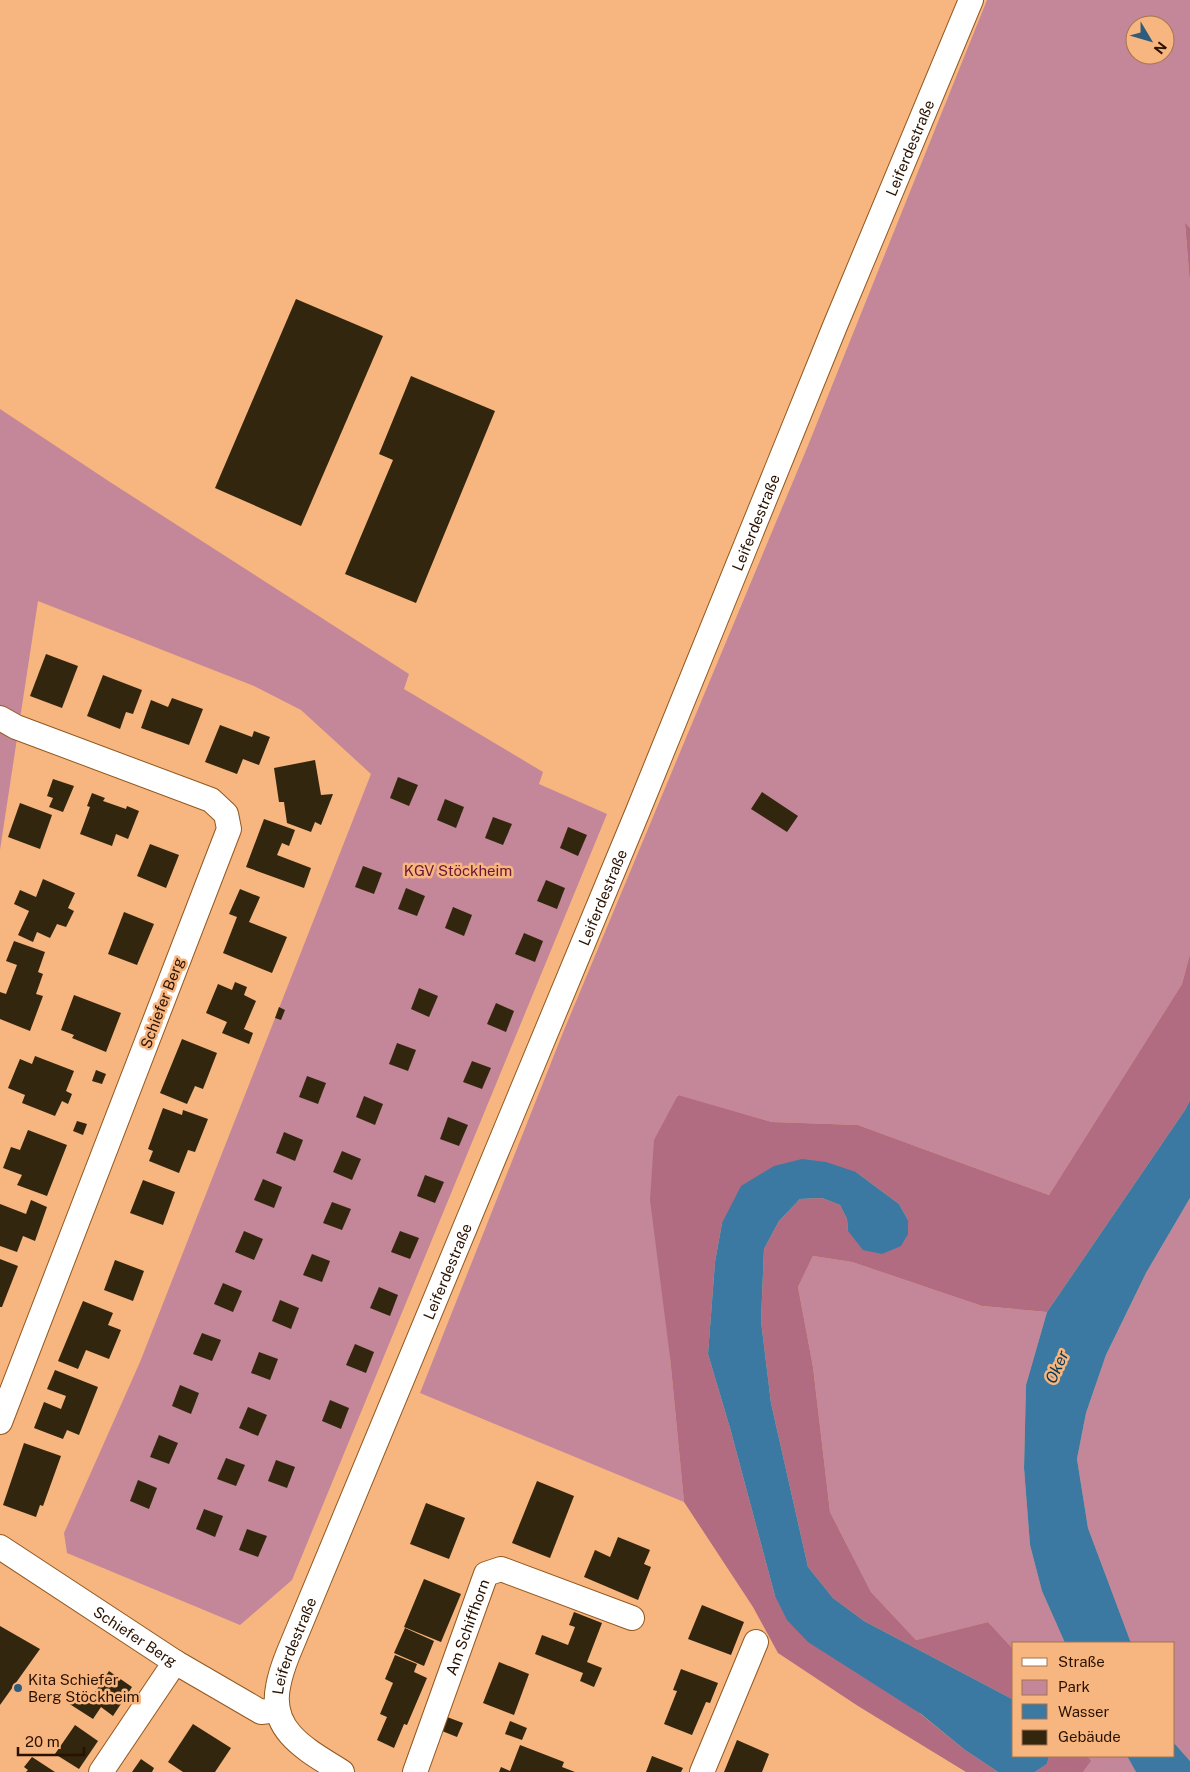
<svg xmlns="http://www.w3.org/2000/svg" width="1190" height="1772" viewBox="0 0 1190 1772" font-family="'Public Sans',sans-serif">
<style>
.green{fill:#c48799;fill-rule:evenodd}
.forest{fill:#b16c81}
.water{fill:#3c79a2}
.building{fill:#33260f}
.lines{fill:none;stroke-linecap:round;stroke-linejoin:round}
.street-casing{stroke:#92581f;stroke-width:26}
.street{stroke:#fff;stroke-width:24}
.poi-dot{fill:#2e5c7c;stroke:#f7b57f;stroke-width:2}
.labels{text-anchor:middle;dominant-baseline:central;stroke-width:5;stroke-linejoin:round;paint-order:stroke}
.street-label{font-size:15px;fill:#2a1200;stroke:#f7b57f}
.park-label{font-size:15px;fill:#691538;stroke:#f7b57f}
.poi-label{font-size:15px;fill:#2a1200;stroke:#f7b57f;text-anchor:start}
.water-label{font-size:16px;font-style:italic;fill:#083b59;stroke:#f7b57f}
</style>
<rect width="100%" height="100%" fill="#f7b57f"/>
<g class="green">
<path d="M987,0h203v228l-5,-4 5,60v670l-8,30 -133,211 -191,-70 -86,-3 -95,-27 -7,262 14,145 -264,-109 142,-358 245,-587zM1135,25h30v30h-30z"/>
<path d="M0,409l110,73 299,192 -5,15 139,83 -4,12 68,30 -315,766 -52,45 -173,-72 -3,-20 76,-171 231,-588 -70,-64 -47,-24 -216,-85 -38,249z"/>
<path d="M1190,1198v563l-16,-18v-100h-43l-43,-115 -11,-69 9,-46 20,-58 40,-82z"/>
<path d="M813,1256l39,6 130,44 65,6 -21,73 -2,83 6,77 12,46 23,52h-51v7l-26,-28 -72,18 -45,-48 -41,-80 -17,-145 -15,-80z"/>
<path d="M1087,1756h40l9,16h-53l7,-10z"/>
</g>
<g class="forest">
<path d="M1185,223l5,5v56z"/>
<path d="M1190,954v146l-5,10 -138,202 -65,-6 -130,-44 -39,-6 -15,31 15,80 17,145 41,80 45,48 72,-18 26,28v50l-150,-79 -31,-23 -25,-31 -37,-164 -10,-82 3,-72 15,-28 21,-22 22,-1 18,7 7,14 1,12 60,-11 -9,-16 -43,-32 -134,51 -7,39 -7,92 22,74 45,168 190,154 33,22h-32l-108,-66 -80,-53 -25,-46 -69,-105 -14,-145 -20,-157 4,-60 24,-45 94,27 86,3 191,70 133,-211z"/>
<path d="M1049,1756h38l4,5 -8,11h-48l12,-8z"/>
</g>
<g class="water">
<path d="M1190,1100v98l-44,75 -40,82 -20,58 -9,46 11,69 43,115h-66l-23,-52 -12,-46 -6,-77 2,-83 21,-73 138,-202z"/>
<path d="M802,1159l24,3 30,10 43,32 9,16v14l-7,12 -19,8 -19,-4 -15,-19 -1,-12 -7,-14 -18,-7 -22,1 -21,22 -15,28 -3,72 10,82 37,164 25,31 31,23 150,79v56h35l-2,8 -12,8h-37l-33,-22 -44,-36 -113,-72 -21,-22 -12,-24 -45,-168 -22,-74 7,-92 7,-39 19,-37 33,-20z"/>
<path d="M1174,1743l16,18v11h-54l-9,-16h47z"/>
</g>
<g class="building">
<path d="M296,299l87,37 -82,190 -86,-38z"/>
<path d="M411,376l84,35 -79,192 -71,-29 48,-114 -14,-6z"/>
<path d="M46,654l32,12 -16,42 -32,-12z"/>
<path d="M103,675l39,15 -9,24 -7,-2 -6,17 -33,-13z"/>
<path d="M172,698l31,11 -14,36 -48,-17 10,-28 17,7z"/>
<path d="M220,725l32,12 2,-6 16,6 -11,28 -16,-6 -6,15 -32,-12z"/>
<path d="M315,760l6,35 12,-1 -12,31 -6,-3 -4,10 -24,-9 -3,-21h-5l-5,-34z"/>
<path d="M398,777l20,8 -9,21 -19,-8z"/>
<path d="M53,779l21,7 -11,26 -14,-5 4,-9 -6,-2z"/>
<path d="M762,792l36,24 -11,16 -36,-23z"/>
<path d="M92,793l13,5 -2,3 23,8 1,-3 12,5 -11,28 -12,-5 -4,12 -32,-12 10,-27 -3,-1z"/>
<path d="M445,799l19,8 -8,21 -19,-8z"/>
<path d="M20,803l32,12 -12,34 -32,-12z"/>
<path d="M493,817l19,7 -9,21 -18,-7z"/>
<path d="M264,819l31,11 -6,16 -7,-3 -5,12 34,13 -7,20 -58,-21z"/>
<path d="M568,827l19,8 -9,21 -18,-8z"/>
<path d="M150,844l29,11 -13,33 -29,-12z"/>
<path d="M363,866l19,7 -8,21 -19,-7z"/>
<path d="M43,879l32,14 -7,15 6,3 -8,16 -9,-3 -7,14 -13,-6 -4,10 -15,-7 11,-24 -15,-7 6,-14 16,7z"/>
<path d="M546,880l19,8 -8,21 -20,-8z"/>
<path d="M406,888l19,8 -8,20 -19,-7z"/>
<path d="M240,889l20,8 -11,25 38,15 -15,36 -49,-20 14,-36 -8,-3z"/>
<path d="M453,907l19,8 -8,21 -19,-8z"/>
<path d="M124,912l30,12 -17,41 -29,-11z"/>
<path d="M524,933l19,8 -8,21 -20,-8z"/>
<path d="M14,941l31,11 -7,20 5,2 -7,20 7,2 -13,35 -30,-12v-27l6,2 11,-29 -11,-4z"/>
<path d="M235,982l12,5 -3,8 12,6 -12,28 9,4 -4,11 -27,-11 5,-11 -21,-9 12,-29 14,6z"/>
<path d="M419,988l19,8 -9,21 -18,-8z"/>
<path d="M74,995l47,18 -15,39 -34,-14 2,-3 -13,-5z"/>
<path d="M496,1003l18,8 -8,21 -19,-8z"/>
<path d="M279,1007l6,3 -4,10 -6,-2z"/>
<path d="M182,1039l35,14 -14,36 -8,-3 -8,18 -27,-11z"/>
<path d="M397,1043l19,7 -8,21 -19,-7z"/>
<path d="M35,1056l39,15 -8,20 6,3 -4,10 -6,-3 -7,15 -33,-13 3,-8 -17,-7 12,-29 12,5z"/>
<path d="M472,1061l19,7 -9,21 -19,-7z"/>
<path d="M96,1070l10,4 -4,10 -10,-3z"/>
<path d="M307,1076l19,7 -8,21 -19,-7z"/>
<path d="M364,1096l19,8 -8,21 -19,-8z"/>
<path d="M163,1108l19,7 1,-5 25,9 -13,33 -7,-2 -9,23 -30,-12 4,-10 -5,-2z"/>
<path d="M448,1117l20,8 -9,21 -19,-7z"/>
<path d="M77,1121l10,3 -4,11 -10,-4z"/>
<path d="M28,1130l39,15 -20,51 -30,-11 5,-10 -19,-7 8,-21 9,3z"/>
<path d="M284,1132l19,8 -8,21 -19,-8z"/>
<path d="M342,1151l19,8 -9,21 -19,-8z"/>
<path d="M425,1175l19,7 -9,21 -18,-7z"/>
<path d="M263,1179l19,8 -8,21 -20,-8z"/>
<path d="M143,1180l32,12 -12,33 -33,-12z"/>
<path d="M31,1200l16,7 -12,34 -12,-5 -6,16 -17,-6v-42l26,10z"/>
<path d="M332,1202l19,7 -9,21 -19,-7z"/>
<path d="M244,1231l19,8 -9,21 -19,-8z"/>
<path d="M400,1231l19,7 -9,21 -19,-7z"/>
<path d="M312,1254l18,7 -8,21 -19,-7z"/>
<path d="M0,1259l18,7 -16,41h-2z"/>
<path d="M115,1260l29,11 -11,30 -29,-11z"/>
<path d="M223,1283l19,8 -9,21 -19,-8z"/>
<path d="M379,1287l19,8 -8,21 -20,-8z"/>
<path d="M280,1300l19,8 -8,21 -19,-8z"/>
<path d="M83,1301l30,12 -5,12 13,5 -12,29 -23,-9 -8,19 -20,-8z"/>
<path d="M202,1333l19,7 -9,21 -19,-7z"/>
<path d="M355,1344l19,8 -8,21 -20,-8z"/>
<path d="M259,1352l19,7 -8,21 -19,-7z"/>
<path d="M55,1370l43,17 -19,48 -12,-5 -4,9 -29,-11 10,-26 17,7 5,-13 -19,-7z"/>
<path d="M180,1385l19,8 -8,21 -19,-8z"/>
<path d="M330,1400l19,8 -8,21 -19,-8z"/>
<path d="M248,1407l19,8 -9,21 -19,-8z"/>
<path d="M159,1435l19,8 -9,21 -19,-7z"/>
<path d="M24,1443l37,13 -18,50 -3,-1 -4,12 -33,-12z"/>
<path d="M226,1458l19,7 -9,21 -19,-7z"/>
<path d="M276,1460l19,7 -8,21 -19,-7z"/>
<path d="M138,1480l19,8 -8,21 -19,-8z"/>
<path d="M537,1481l37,15 -24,62 -38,-15z"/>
<path d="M426,1503l39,15 -16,41 -39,-15z"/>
<path d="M204,1509l19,7 -8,21 -19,-8z"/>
<path d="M247,1529l20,7 -9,21 -19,-7z"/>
<path d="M618,1537l32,13 -6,14 7,3 -13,33 -54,-23 11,-27 15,7z"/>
<path d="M424,1579l37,15 -20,48 -37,-15z"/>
<path d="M702,1605l42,17 -13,33 -43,-16z"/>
<path d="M574,1612l28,11 -15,39 15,6 -8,19 -14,-6 3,-8 -48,-19 7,-19 26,10 7,-18 -6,-2z"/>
<path d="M0,1626l40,23 -40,56z"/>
<path d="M405,1628l29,13 -10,25 -30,-13z"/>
<path d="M395,1655l22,9 -3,8 13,6 -20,47 -3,-1 -10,24 -17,-8 10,-23 -7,-3 13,-31 -8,-4z"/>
<path d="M499,1662l30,12 -15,41 -31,-12z"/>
<path d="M681,1669l37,14 -8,20 -4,-1 -14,33 -28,-11 13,-33 -4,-1z"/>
<path d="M109,1671l23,16 -19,29 -12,-9 -8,12 -25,-16 7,-12 15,9z"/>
<path d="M447,1717l16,6 -6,14 -15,-6z"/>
<path d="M510,1721l17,7 -5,12 -17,-6z"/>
<path d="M193,1724l38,24 -16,24h-32l-15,-10z"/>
<path d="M75,1725l23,16 -19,28 -24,-15z"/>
<path d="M737,1740l32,14 -7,18h-38z"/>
<path d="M520,1745l44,17 -2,5 13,5h-76l2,-5 9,4z"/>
<path d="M652,1756l31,12 -2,4h-35z"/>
<path d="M32,1757l23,15h-29l2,-2 -4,-3z"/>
<path d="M141,1759l13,9 -2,4h-20z"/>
</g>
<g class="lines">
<defs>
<g id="street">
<path d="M0,718l16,9 195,73 15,14 3,15 -229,593"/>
<path id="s1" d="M0,1547l175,115 86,50 16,-2"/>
<path d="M101,1772l74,-110"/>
<path id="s2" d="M342,1772c-33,-21 -73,-40 -64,-85 2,-12 6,-23 10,-33l350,-843 197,-485 136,-326"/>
<path id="s3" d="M415,1772l71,-198 15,-5 131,49"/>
<path d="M702,1772l54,-130"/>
</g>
</defs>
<use href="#street" class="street-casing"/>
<use href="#street" class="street"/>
</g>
<circle class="poi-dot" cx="18" cy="1688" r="5"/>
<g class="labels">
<g class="street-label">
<text stroke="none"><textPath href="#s2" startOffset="1779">Leiferdestraße</textPath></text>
<text stroke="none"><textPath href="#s2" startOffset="1374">Leiferdestraße</textPath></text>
<text stroke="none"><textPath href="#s2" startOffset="969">Leiferdestraße</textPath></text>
<text transform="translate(162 1003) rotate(-69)">Schiefer Berg</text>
<text stroke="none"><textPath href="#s2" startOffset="564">Leiferdestraße</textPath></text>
<text stroke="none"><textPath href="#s3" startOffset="154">Am Schiffhorn</textPath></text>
<text stroke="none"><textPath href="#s1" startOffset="162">Schiefer Berg</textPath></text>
<text stroke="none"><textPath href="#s2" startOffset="159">Leiferdestraße</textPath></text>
</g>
<g class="park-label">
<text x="458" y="870">KGV Stöckheim</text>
</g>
<g class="poi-label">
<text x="28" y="1679">Kita Schiefer<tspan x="28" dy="17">Berg Stöckheim</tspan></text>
</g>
<g class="water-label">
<text transform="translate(1057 1367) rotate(-66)">Oker</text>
</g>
</g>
<rect x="1012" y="1642" width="162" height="115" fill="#f7b57f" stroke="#a5744c"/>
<rect x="1022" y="1658" width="25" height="8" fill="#ffffff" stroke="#a5744c"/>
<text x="1058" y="1667" font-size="15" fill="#2a1200">Straße</text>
<rect x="1022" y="1680" width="25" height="15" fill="#c48799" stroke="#a5744c"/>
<text x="1058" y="1692" font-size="15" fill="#2a1200">Park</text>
<rect x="1022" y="1704" width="25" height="15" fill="#3c79a2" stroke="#a5744c"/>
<text x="1058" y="1717" font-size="15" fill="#2a1200">Wasser</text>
<rect x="1022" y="1730" width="25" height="15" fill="#33260f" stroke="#a5744c"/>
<text x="1058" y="1742" font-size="15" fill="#2a1200">Gebäude</text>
<g transform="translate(1150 40) rotate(128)"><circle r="24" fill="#f7b57f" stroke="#a5744c"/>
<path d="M0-4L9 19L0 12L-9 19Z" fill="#2e5c7c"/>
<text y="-8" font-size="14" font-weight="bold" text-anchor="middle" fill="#2a1200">N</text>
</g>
<path d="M18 1747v8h66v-8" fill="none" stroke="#2a1200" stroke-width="2.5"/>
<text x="25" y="1747" font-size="15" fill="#2a1200" stroke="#f7b57f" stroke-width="4" paint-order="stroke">20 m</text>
</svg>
